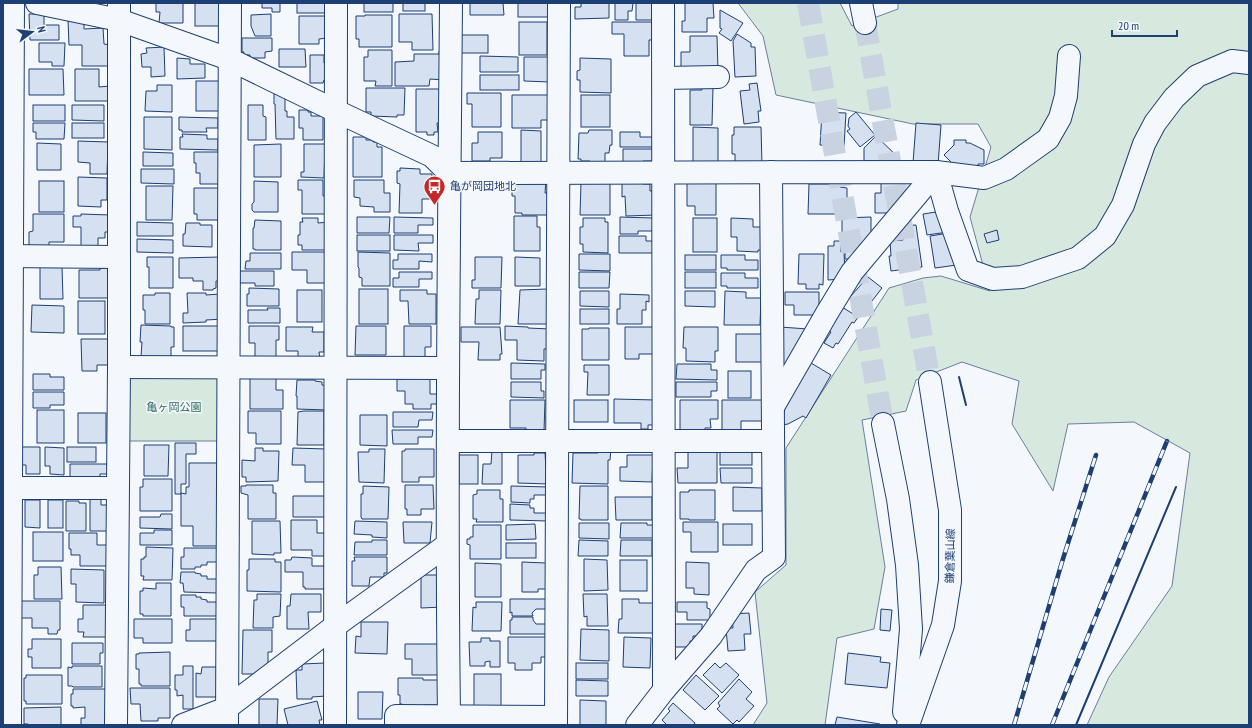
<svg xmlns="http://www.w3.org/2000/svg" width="1252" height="728" viewBox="0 0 1252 728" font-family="'PT Sans Narrow','Noto Sans JP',sans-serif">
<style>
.green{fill:#d7e8df;stroke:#687fa3}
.building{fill:#d5e0f0;stroke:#1d3f73}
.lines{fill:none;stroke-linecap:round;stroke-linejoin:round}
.major-tunnel{stroke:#c9d2e0;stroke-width:22;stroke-dasharray:22 11;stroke-linecap:butt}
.minor-casing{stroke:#1d3f73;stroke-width:24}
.major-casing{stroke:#1d3f73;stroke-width:24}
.minor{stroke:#f4f7fb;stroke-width:22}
.major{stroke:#f4f7fb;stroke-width:22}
.rail-casing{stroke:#1d3f73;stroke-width:4.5}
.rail{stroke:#f4f7fb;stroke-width:3;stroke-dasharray:9;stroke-linecap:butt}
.wall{stroke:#1d3f73;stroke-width:2}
.labels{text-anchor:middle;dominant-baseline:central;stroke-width:3;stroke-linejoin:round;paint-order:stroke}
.poi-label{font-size:11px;fill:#1d3f73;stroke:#f4f7fb;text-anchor:start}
.park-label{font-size:11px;fill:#2c6c60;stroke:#f4f7fb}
.street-label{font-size:11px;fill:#1d3f73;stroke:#f4f7fb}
</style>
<rect width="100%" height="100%" fill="#f4f7fb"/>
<g class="green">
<path d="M738,3h102l12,23 46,-17v-6h351v722h-162l22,-48 63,-91 18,-133 -56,-31 -66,2 -15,67 -41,-67 7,-43 -57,-19 -46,18 -10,31 -44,9 23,147 -11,62 -37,9 -12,87h-72l14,-22 -12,-111 31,-27v-117l103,-160 34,-10 18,-2 49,15 -20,-74 21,-70 -13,-23h-65l-137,-29 -13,-59z"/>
<path d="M131,373l86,1 5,67h-96v-63z"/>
</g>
<g class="building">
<path d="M156,3h27v20h-24l1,-11h-4z"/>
<rect x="195" y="3" width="28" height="23"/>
<path d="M262,3h18v9h-8v-4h-10z"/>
<rect x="297" y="3" width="30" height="10"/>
<rect x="364" y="3" width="29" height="9"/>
<rect x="403" y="3" width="22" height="8"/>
<path d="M470,3h33l1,12h-34z"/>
<rect x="518" y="3" width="31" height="14"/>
<path d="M581,3h28v15l-34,1v-12h6z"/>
<path d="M615,3h18l-1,8h-4v9h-13z"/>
<path d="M636,3h17l4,17h-21z"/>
<path d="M685,3h28l1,15h-7v14h-25v-11h3z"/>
<path d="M720,10l23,13 -12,18 -12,-8 3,-4 -2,-1z"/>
<path d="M29,14h15v11h15v15h-29z"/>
<path d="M271,14v22h-16l-4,-10v-11z"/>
<path d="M399,14h33l1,36h-21v-8h-13z"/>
<path d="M365,15h27v32h-33v-8h-3v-23h9z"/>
<path d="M299,16h28v22l-8,1v5h-20z"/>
<path d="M68,20h16v9l19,-1 1,16 6,1 1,21h-29v-21h-13z"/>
<rect x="519" y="22" width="28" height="33"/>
<path d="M612,22h40v18h-3v16h-25v-22h-12z"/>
<path d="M737,34l14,9v4h4l1,29 -21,1 -2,-36z"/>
<rect x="461" y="35" width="27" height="18"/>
<path d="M690,36h27l1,34 -37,-2v-16h9z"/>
<path d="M242,38h30v13l-7,1v6h-15v-3h-7l1,-3h-2z"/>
<path d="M39,43h26l-1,23h-12v-4h-13z"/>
<path d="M164,47l1,29 -14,1v-10h-9l-1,-13 6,-1 -1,-5z"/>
<path d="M279,49h26l1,18h-27z"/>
<path d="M368,50h24v36h-17l1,-5h-12v-24h4z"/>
<path d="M439,51h5v29l-14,-1 -1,7h-34v-24l19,-1v-7h25z"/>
<path d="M310,55h14v8h6v17h-6l-1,3h-13z"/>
<path d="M480,56l38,1v15h-38z"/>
<path d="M524,57h26v25l-26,-1z"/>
<path d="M177,58l13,1v5h15v14l-28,1z"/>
<path d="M580,58l31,1v34l-31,-1v-12h-3v-9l3,-1z"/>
<path d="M29,69h34l1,26h-35z"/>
<path d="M75,69h24v18l11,-1v15h-35z"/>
<rect x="480" y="75" width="39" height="15"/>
<rect x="196" y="81" width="26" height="30"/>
<path d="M757,83l4,28h-3l1,11 -15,2 -4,-33 10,-1 -1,-6z"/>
<path d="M157,85h15v27l-27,-1 1,-20h11z"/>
<path d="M702,87h11l-1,38h-22v-35h12z"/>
<path d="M366,88h39l-1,27h-7v2l-26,-1v-4h-5z"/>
<path d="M416,89h28v34h-7l1,9h-4v3h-7v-3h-11z"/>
<path d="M274,93l11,5v13h2v6h7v22h-18l-1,-35h-1z"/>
<path d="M467,93h34v34h-29v-23h-5z"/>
<path d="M512,95h36v25h-7v8h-29z"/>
<rect x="581" y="95" width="29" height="32"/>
<rect x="33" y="105" width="32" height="16"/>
<path d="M72,105h32v16l-32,-1z"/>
<path d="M248,105h15v11l3,1v23h-18z"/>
<path d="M299,110h9v2h3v4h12v24h-20v-12h-4z"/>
<path d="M822,112l24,1 -2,33 -24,-1z"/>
<path d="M856,112l19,23 -15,12 -13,-16 3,-2 -2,-3 1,-8z"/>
<path d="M144,117h28v33l-28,-1z"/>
<path d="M179,117l39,1v10h-12l1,4h-25v-2h-3z"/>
<path d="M33,123h32l-1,16h-28v-7h-3z"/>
<rect x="72" y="123" width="32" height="15"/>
<path d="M916,123l25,2 -3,40 -25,-2z"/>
<path d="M693,127l25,1v38l-25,-1z"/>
<path d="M734,127h27l1,38h-27v-11h-3v-19h2z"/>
<path d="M521,130l20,1v31h-20z"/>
<path d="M589,130h23v15h-2l-1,8h-4v13l-15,-1v-4h-9v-2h-3l1,-26h9z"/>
<path d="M478,132h24v26h-12v3h-18v-18h6z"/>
<path d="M620,132h20v5h15v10h-35z"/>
<path d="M182,134l25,1v4h11v11l-38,-1v-12h3z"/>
<path d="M876,136l23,22v8h-14l-1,-5h-20v-13z"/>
<path d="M353,137h13v3h7v2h4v5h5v30h-29z"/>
<path d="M954,140h12v3h4l14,7v14h-6v3l-24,-2 -10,-10 10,-10z"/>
<path d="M78,141l30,1 -1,32h-17v-11l-12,-1z"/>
<path d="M37,143l24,1v26h-24z"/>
<path d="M281,144v33h-27v-32z"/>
<path d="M304,144h21l-1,34 -23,-1v-5h3z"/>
<path d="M623,149h31v12h-11v4h-20z"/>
<path d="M143,152l30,1v13h-30z"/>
<path d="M194,152h28v32h-22v-11h-4v-10h-2z"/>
<path d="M400,168l20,1v5h12l-1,25h-9v14h-23l1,-29 -3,-1v-12h3z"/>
<path d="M141,169h33v15l-33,-1z"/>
<path d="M78,177l29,1v22h-6v7l-23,-1z"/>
<path d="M298,180h25v16h6v18h-27v-24h-4z"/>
<path d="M354,180h30v13h6v19h-16v-5l-14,-1v-8l-6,-1z"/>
<path d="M512,180h34l-1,13h3l3,22h-29v-2h-7v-17h-3z"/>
<rect x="39" y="181" width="25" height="31"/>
<path d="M254,181l24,1v30h-24l-2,-2v-6l2,-2z"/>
<path d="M622,181h21v3h7v7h6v24l-30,1 -1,-20 -3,1z"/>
<path d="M881,181h32v15l-21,17h-17v-20h6z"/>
<path d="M687,182h29v33h-21v-9h-8z"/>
<path d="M581,183h29v32h-30z"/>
<path d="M809,184h31v3l7,1v26h-39z"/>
<path d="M146,186h27l-1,34h-26z"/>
<path d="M194,188h28l-1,32h-24v-6h-3z"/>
<path d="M936,212v1l8,-1 4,20 -21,3 -4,-21z"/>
<path d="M33,214h31v28h-15v6l-20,1v-17l4,-1z"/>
<path d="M81,214l29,1v17h-5v6h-7v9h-17v-20h-8v-11h8z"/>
<path d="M514,216h23v11h3v24h-26z"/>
<path d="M357,217h33l-1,16h-32z"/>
<path d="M394,217l39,1v7h-15v8h-24z"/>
<path d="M620,217l33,1v13h-15v3h-18z"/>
<path d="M871,217v26l-17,16h-9v-8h-3v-33z"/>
<path d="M302,218h16v5l11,-1v28h-27v-5h-4v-10h2v-13h3z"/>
<path d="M583,218h22v4h3v31l-25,-1v-8h-3v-17h3z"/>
<rect x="693" y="218" width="24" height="34"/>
<path d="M731,218l22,1v8h11v23h-6v2l-21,-1v-14h-6z"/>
<path d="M255,220l26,1v29h-26v-1h-2v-21h1z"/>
<path d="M137,222l36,1v13h-36z"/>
<path d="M186,223h14v2h12v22l-29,-1v-12h2z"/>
<path d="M916,225l6,42 -31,4 -2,-15h2l-1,-15 13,-1 -1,-7 2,-1 -1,-6z"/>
<path d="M997,230l2,10 -12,3 -3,-9z"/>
<path d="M949,233l8,32 -22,3 -5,-32z"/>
<rect x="357" y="235" width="33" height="16"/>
<path d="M394,235h39v8h-15l1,8 -25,-1z"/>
<path d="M619,236h27v5h7v12h-34z"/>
<path d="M137,239l36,1v13l-36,-1z"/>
<path d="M834,241h7v11h3l1,22 -4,5 -13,1v-34h6z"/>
<path d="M292,252h36v31h-21v-13h-15z"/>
<path d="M358,252l32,1v33h-28v-8l-3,-1v-9l-1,-1z"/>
<path d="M250,253h31v16h-36l1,-8h4z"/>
<path d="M398,254h34v8l-13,-1v8h-26v-9h5z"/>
<path d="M579,254h31v17l-31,-1z"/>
<path d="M799,254h25l-1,31 -4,-1v5h-13v-5h-8z"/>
<rect x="685" y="255" width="31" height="15"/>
<path d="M721,255h24v5h13v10h-31v-2h-6z"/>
<path d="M147,257h26v31h-24v-21h-2z"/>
<path d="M220,257l1,24h-5v7l-3,1v1h-10v-9h-10v-3h-14v-20z"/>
<path d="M475,257h27l-1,31h-29v-8h3z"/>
<path d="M515,257l25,1v28h-25z"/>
<path d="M40,266h22l1,33h-23z"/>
<path d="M100,268h11l-1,30h-31v-28h21z"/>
<path d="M239,271h35v15h-19v-3h-16z"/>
<path d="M399,272h33v7h-13v8h-26v-9h6z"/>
<path d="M579,272h31l-1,16h-30z"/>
<rect x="685" y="272" width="31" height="16"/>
<path d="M721,273h24v5h13v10h-31v-2h-6z"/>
<path d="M868,277l14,11 -17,22 -16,-12z"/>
<path d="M249,288l30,1v17h-32v-12h2z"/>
<rect x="359" y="289" width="29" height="35"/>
<path d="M547,289v35h-29l2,-34z"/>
<rect x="297" y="290" width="25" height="32"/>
<path d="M400,290h27v4h9v30h-27l-1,-23h-8z"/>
<path d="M479,290h22l-1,34h-25l1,-25h3z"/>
<path d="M580,291h29v16l-29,-1z"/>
<path d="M685,291h30v16l-30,-1z"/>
<path d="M725,291l21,1v6h15l-1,27h-36z"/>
<path d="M785,292h34v23h-25v-10h-9z"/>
<path d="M155,293h15v31h-25v-14h-2v-15h12z"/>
<path d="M187,293h19v2l14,-1 3,25 -17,1v2l-23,1v-10h5z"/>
<path d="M620,294l29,1v7l-3,-1v9h-4v14h-25v-15h3z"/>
<rect x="78" y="301" width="27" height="33"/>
<path d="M32,305l32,1v27l-33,-1z"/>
<path d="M842,307l16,10 -4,6 -2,-1 -14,22 -2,-1 -3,5 -9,-5 7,-11 -3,-1z"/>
<path d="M267,308h13v15h-32v-13h20z"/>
<rect x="580" y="309" width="29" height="15"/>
<path d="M141,325l30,1v1h3v20h-3v10h-30l1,-15h-2z"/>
<rect x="183" y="326" width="37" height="25"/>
<path d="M249,326h30v14h-3v18h-21v-15h-6z"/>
<path d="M356,326h30v29h-31z"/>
<path d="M404,326h27v21h-6v12h-21z"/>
<path d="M505,326l23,1v1l22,1v20h-6v12l-27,-1v-20h-12z"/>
<path d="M286,327h27l-1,5h12v20h-5l1,7 -22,-1v-7h-12z"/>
<path d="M461,327h39l2,27h-2v6h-22l1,-18h-18z"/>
<path d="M625,327h30v27h-16v5h-14z"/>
<path d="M684,327h34v24h-3v11l-29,-1v-13h-3z"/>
<path d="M780,327l28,2 -18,35h-9z"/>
<path d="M589,328h20v32h-27v-31h7z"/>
<rect x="736" y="334" width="27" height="28"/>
<path d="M81,339h28v26h-12v6h-15z"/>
<path d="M511,363l34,1v6h-4v9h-30z"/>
<path d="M811,363l20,12 -25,43 -3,-2 -15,8 -6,1 3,-18z"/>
<path d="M677,364h34v6h6v10l-41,-1z"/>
<path d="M584,365h25v30h-22l1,-23h-4z"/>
<rect x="728" y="371" width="23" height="27"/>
<path d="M33,374h17v3h14v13h-31z"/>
<path d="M250,375h26v15h7v19h-33z"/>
<path d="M405,375h25v19h7v10h-6v5h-18v-5h-8v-13h-8v-12h8z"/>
<path d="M297,380h18v1l7,1v3l6,1 -1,24 -30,-1v-13h-1z"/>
<path d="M511,382h30v9h3v7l-33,-1z"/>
<path d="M676,382h41v9h-6v6h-35z"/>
<path d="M33,392h31v13h-14v3h-17z"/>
<path d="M614,399l42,1v25h-8v4h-7v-6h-27z"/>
<path d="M510,400h35l-1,32h-18v-4h-16z"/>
<rect x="574" y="400" width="34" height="22"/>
<path d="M680,400h38v19h-8l1,9h-6v4h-25z"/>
<path d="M722,400h41v21h-22v11h-19z"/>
<rect x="37" y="410" width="27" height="33"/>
<path d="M248,411h33v33h-25v-11h-8z"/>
<path d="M304,411h20v34h-27l1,-33z"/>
<path d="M393,412h40l-1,8h-13l-1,7h-25z"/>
<rect x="78" y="413" width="28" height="30"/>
<path d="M360,415h27v31l-27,-1z"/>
<path d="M392,430h41l-1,7h-14v7h-25z"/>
<path d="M175,443h21v11h-10v30h-5v10h-6z"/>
<path d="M144,445h25l-1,31h-24z"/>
<path d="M21,447h19v27h-14v-9h-5z"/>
<path d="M45,447l19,1v27l-14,-1v-8h-5z"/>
<rect x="67" y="447" width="29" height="15"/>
<path d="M255,448h8v3h16l-1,30 -32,1v-5h-4v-17l13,1z"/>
<path d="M293,448l34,1 -1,33h-21v-17h-13z"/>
<path d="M369,449h16l-1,34 -25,-1 -1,-30h11z"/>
<path d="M405,449h29v28h-15v5h-17v-31h3z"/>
<path d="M598,449h13l-1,11h-2v24l-36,-1 1,-30h25z"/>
<path d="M492,450h10v34h-20l1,-20h8z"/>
<rect x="720" y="450" width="32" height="15"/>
<path d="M688,451h29v32h-39l-1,-15h11z"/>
<path d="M534,453h11l1,16h3v15l-31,-1v-28h16z"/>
<rect x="459" y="455" width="19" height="29"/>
<path d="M627,455h26l-1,27 -32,-1v-14h7z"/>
<path d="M189,463h33v83h-29v-20h-12v-33l5,1v-7h3z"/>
<path d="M70,464h37l1,10h-8v7h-30z"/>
<path d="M720,468h32v15h-31z"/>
<path d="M143,479h29v32h-32v-24h3z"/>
<path d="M246,485h27v8h3v26h-28v-24l-7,-2v-7h5z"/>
<path d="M405,485h28l1,24h-13v6h-14v-6h-2z"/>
<path d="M363,486l26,1 -1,32h-26l-1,-2v-23h2z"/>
<path d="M511,486l38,1v8h-15v4h-4v4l-19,-1z"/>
<path d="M580,486h28v34h-27v-1h-2z"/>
<path d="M733,487l29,1v23h-29z"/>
<path d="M477,490h23v9h3v23h-27l1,-3h-4v-24l4,-1z"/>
<path d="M689,490h26v30h-26v-1h-9v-27h9z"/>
<path d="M293,496h35l-1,21h-34z"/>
<path d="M615,497h37v23h-36z"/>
<path d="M90,498h11v7h8v26h-19z"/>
<path d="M25,500h15v28l-15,-1z"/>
<rect x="48" y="500" width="15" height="28"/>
<path d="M66,501h13v2h7v28h-20z"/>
<path d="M510,504l20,1v3h4v5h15v8l-39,-1z"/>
<path d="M161,514h11v15l-32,-1v-11h20z"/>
<path d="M291,520h26v13h11v23h-16v-6h-21z"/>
<path d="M252,521h28l1,32h-7v2l-22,-1z"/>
<path d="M355,521l32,1v16l-15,-1v-2l-18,-1z"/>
<path d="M403,522h29l-2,21h-26z"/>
<path d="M683,522h35v30h-27v-20h-8z"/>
<path d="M579,523h30v16l-30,-1z"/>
<path d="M621,523h26v2h7l1,13h-35z"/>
<path d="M535,524l1,15 -30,1v-15z"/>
<rect x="723" y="524" width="29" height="21"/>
<path d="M473,525h28v34h-31v-14l-3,-1v-5h3v-2h3z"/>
<path d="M154,530h18v15h-32v-12h14z"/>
<rect x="33" y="532" width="30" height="29"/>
<path d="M69,533h28v12h12l-1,21h-28v-11h-9v-6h-2z"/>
<path d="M372,540h15v15h-33l1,-13h17z"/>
<path d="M579,540l29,1v15h-30z"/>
<path d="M621,540h31v16h-32z"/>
<rect x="506" y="543" width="30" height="15"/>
<path d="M146,547l27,1 -1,32h-29l1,-4h-3v-17h3v-2h2z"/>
<path d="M184,548h34l-1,14h-10v3h-6v2h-6v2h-14v-12h3z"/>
<path d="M292,557l20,1v8h14v23h-21v-2h-2v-15h-18v-12h6z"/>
<path d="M354,557h33v16h-3v4h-14l-1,9h-17v-25h3z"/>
<path d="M249,559h26v3h6v30l-34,-1v-21h2z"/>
<path d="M584,559l23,1 1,30 -24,1z"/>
<rect x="620" y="560" width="27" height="31"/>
<path d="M522,562l24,1v26h-8v3h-16z"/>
<path d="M686,562l23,1v32l-15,-1v-6h-8z"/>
<path d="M475,563l26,1v33h-26z"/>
<path d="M38,567h23l1,32h-28v-24h4z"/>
<path d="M71,569l33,1v33l-28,-1v-18h-5z"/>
<path d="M181,572h14v1l6,1v2h6v3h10v14l-33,-1 -1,-9h-3z"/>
<path d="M421,575h22v32l-22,1z"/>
<path d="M156,583h15v33h-28v-2h-3v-23h3v-3l13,1z"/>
<path d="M257,594h24l-1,22 -7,1v11h-20l1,-28h3z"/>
<path d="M291,594h30v18h-13l1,17h-22v-23h3z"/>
<path d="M583,594h24l1,32h-21v-10l-3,1z"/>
<path d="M181,595h15v2h5v2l6,1v2h10v14h-33v-9h-3z"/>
<path d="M510,599h37v10h-11l-4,4 1,3h-21v-4l-2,1z"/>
<path d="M622,599h17v4h14v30h-35l1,-14h3z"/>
<path d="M21,601h39v29h-2l-1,4h-9v-6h-16v-10h-12z"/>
<path d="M476,602h26l-1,29h-29l1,-24 3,1z"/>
<path d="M677,602h30v6l3,1v11h-23v-8h-10z"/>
<path d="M83,605h24v32h-24l1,-5h-6v-13h5z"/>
<path d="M881,609l11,1 -2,21 -10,-1z"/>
<path d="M749,613l2,21h-7l1,16 -17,1 -2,-23h7l-1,-14z"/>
<path d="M512,617h21v3l3,4h11v10h-37v-14h2z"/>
<path d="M134,619h38v24h-29v-5h-9z"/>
<path d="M190,619h27v22h-31v-11h4z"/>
<path d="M361,622h27l-1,32 -32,-1 1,-17 5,1z"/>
<path d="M675,624h27v8h-3v4h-6v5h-3v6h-15z"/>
<path d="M581,629l28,1v31l-29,-1z"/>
<path d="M243,630h29v22h-4v13l-15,9h-11z"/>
<path d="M508,637h39v20h-6v6h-9v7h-17v-7h-7z"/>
<path d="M624,637l27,1 -1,30 -27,-1z"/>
<path d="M481,638h9v3h10v26h-10v-6l-5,1v4h-15l-1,-24h12z"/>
<path d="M32,639h29v29h-29v-11h-4v-8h4z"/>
<path d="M72,643h31v10h-3v11h-28z"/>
<path d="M405,644h33v31h-26v-16h-7z"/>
<path d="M170,652v34h-29v-2h-2v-15h-3v-15h3v-1z"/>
<path d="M848,653l33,4 -1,5 10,1 -3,25 -42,-4z"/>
<path d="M325,663l1,33 -14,1v2h-15l-1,-29h6v-6z"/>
<rect x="576" y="663" width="32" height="16"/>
<path d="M715,663l5,5 6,-5 13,12 -17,18 -19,-18z"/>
<path d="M72,666h30v21h-29l-1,-1h-4v-19l4,1z"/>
<path d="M183,666h10v43h-10v-14l-6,1v-6h-2v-15h8z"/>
<path d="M202,667h15v30h-21v-24l5,1z"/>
<rect x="474" y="674" width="27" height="35"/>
<path d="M26,675h36v29h-36v-3h-2v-23h2z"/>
<path d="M696,675l23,21 -14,14 -22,-20z"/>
<path d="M398,678h25v2h15v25h-14v2h-21l-1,-3h-2v-9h-2z"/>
<path d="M739,679l13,13 -6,7 8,7 -15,16 -2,-2 -4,4 -16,-15 3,-3 -2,-3z"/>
<path d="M576,680l32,1v15h-32z"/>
<path d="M130,688h40v30h-12v3h-17l-1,-17h-9z"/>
<path d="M73,689h36l1,36h-29v-7h4v-11l-12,1v-2h-2v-12h2z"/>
<path d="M358,692h25l-1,27h-24z"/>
<path d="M259,699h19l-1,26h-18z"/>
<path d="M580,700l26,1v24h-26z"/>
<path d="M317,701l5,19h-3l1,5h-32l-4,-16z"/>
<path d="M673,703l22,20 -1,2h-27l-5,-5 8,-9 -2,-2z"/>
<path d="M61,707v18h-33v-1h-4v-16z"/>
<path d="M837,717l43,7 -1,1h-44z"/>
</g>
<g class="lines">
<g class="major-tunnel">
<path d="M808,3l75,421"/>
<path d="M865,23l65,359"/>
</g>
<defs>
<g id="minor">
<path d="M37,3l82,17 110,39 107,52 96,45 17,17 487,-1 48,6 22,-9 42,-30 12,-21 6,-22 3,-40"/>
<path d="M663,3l1,687"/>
<path d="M664,78l54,-1"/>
<path d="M936,172l11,39 21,59 25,9 29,-2 56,-19 27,-22 18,-31 21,-61 11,-21 19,-25 23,-22 35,-15 17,2"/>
<path d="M3,256l115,1"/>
<path d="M119,367l328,1"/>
<path d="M773,407l54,-94 25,-41 84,-100"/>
<path d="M448,441h325"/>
<path d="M3,488h114"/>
<path d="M449,716c-3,-237 0,-475 2,-713"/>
<path d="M556,723l3,-720"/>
<path d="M10,725l3,-722"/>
<path d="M116,725l3,-358v-364"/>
<path d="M183,725l44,-17 108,-82 112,-81"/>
<path d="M227,725l3,-722"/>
<path d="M335,725l1,-722"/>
<path d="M396,725v-9l160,1"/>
<path d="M637,725l27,-35 47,-54 45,-66 18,-13 -3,-385"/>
</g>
<g id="major">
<path d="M861,3l4,20"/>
<path d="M883,424l15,75 9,66 4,64 -7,83"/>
<path d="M908,725l35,-100 7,-44v-71l-20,-128"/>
</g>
</defs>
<use href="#minor" class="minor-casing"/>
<use href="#major" class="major-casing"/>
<use href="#minor" class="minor"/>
<use href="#major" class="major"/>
<defs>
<g id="rail">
<path d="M1014,725l48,-163 34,-107"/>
<path d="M1052,725l115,-284"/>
</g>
</defs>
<use href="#rail" class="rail-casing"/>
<use href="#rail" class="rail"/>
<g class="wall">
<path d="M959,377l7,28"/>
<path d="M1076,725l100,-238"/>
</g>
</g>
<defs>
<symbol id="bus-pin" viewBox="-11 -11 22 30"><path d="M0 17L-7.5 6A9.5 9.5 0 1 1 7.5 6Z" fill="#c62828" stroke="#f4f7fb"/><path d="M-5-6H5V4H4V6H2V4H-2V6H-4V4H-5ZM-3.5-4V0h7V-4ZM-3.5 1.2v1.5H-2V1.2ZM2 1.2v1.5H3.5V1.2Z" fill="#fff"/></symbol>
</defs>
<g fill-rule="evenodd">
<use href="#bus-pin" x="422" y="174" width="25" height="34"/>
</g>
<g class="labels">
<g class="poi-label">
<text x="450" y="186">亀が岡団地北</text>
</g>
<g class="park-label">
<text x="174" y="407">亀ヶ岡公園</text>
</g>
<g class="street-label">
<text transform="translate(950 556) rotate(-89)">鎌倉葉山線</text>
</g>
</g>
<rect width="1252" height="728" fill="none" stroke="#1d3f73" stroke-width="8"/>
<g transform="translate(32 32) rotate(75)" stroke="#f4f7fb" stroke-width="3" paint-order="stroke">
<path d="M0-3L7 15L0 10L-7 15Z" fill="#1d3f73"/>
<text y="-6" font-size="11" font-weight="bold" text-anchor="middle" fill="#1d3f73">N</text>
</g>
<path d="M1112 30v6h65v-6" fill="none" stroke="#1d3f73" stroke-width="2"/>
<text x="1118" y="30" font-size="12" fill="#1d3f73" stroke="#f4f7fb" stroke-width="3" paint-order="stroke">20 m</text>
</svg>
